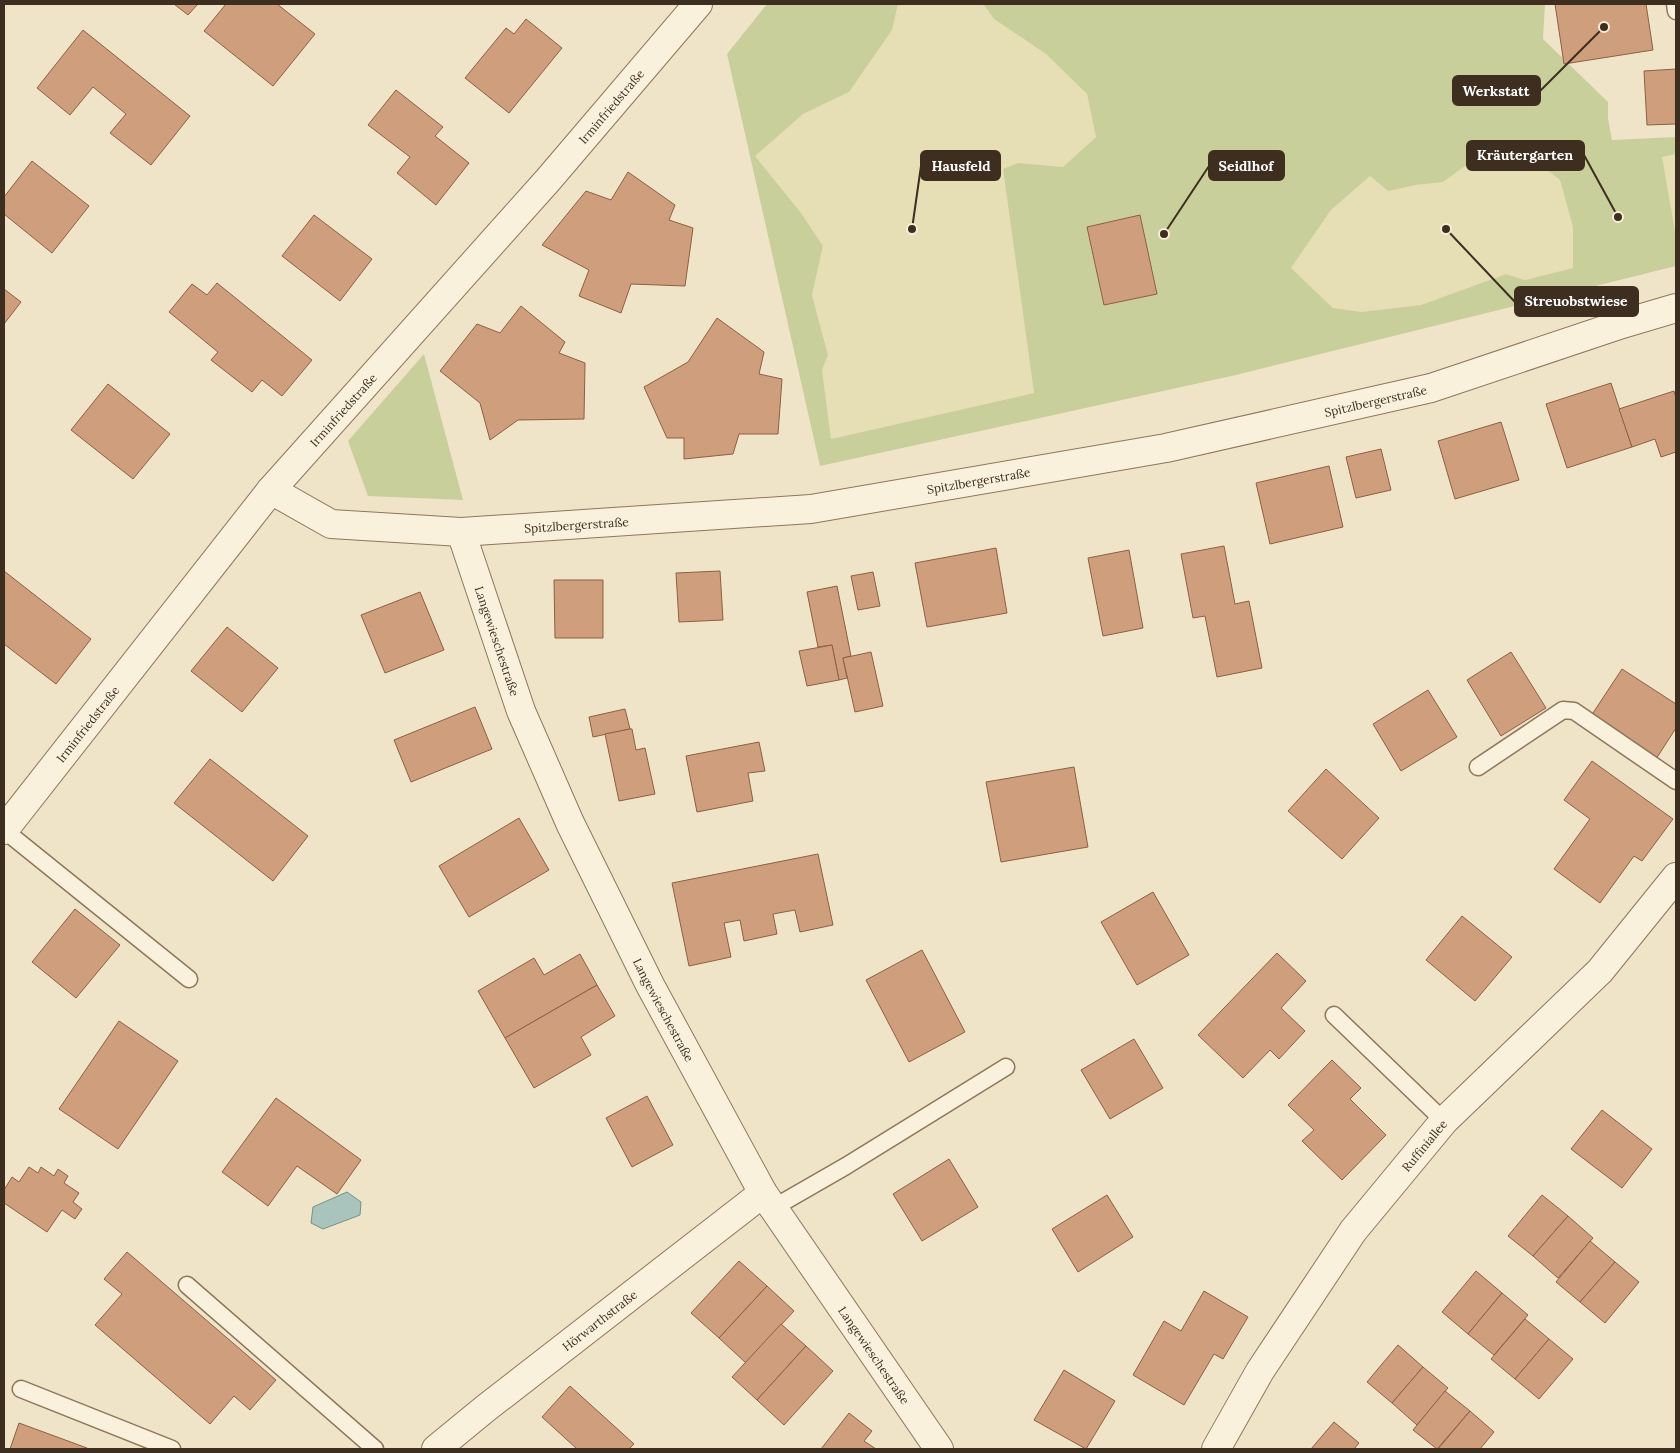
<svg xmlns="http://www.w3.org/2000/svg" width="1680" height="1453" viewBox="0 0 1680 1453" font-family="Lora,serif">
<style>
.farmland{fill:#e6deb5}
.green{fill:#c9cf9b;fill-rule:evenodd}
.water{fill:#a9c4bc;stroke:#6f938a}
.building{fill:#cf9f7d;stroke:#8d5f41}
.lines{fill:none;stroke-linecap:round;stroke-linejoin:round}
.service-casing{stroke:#8d765c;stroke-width:19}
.minor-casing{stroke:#8d765c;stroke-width:30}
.tertiary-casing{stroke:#8d765c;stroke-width:30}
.service{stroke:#faf1dc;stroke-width:16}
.minor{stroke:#faf1dc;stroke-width:28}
.tertiary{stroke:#faf1dc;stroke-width:28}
.labels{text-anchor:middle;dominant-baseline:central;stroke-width:4.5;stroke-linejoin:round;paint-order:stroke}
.street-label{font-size:12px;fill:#3d2e20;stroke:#f7eed8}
.leader{fill:none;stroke:#3d2e20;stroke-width:2}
.callout-dot{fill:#3d2e20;stroke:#f7eed8;stroke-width:2}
.callout{fill:#3d2e20;stroke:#3d2e20;stroke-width:2}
.callout-label{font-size:14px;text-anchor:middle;font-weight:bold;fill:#fff}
</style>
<rect width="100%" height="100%" fill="#f0e4c8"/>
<g class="farmland">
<path d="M898,4h85l11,15 52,35 41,40 9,43 -33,30 -45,-4 -15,6 31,224 -203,46 -9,-69 6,-15 -16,-60 11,-49 -22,-33 -47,-57 49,-42 46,-22 43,-62z"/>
<path d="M1508,146l23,12 29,22 13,47v41l-48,12 -19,-6 -85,31 -60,7 -28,-4 -42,-40 40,-58 39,-34 18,15 28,-6 27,-3 33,-24z"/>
<path d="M1676,154v83l-15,-80z"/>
</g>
<g class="green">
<path d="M767,4h131l-6,26 -43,62 -46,22 -48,42 46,57 22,33 -11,49 16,60 -6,15 9,69 203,-46 -31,-224 15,-6 45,4 33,-30 -9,-43 -41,-40 -52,-35 -11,-15h562l-2,35 65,63v17l4,21 64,-3v17l-14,3 14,80v29l-440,109 -416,91 -93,-412zM1509,146l22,12 29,22 13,47v41l-48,12 -19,-6 -85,31 -60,7 -28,-4 -42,-40 40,-58 39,-34 18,15 28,-6 27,-3 33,-24z"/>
<path d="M424,354l39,146 -95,-4 -20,-55z"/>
</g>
<path class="water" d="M347,1192l14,10 -1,13 -37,14 -12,-6 2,-16z"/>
<g class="building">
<path d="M174,4h24l-10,11z"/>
<path d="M226,4h51l38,30 -42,52 -69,-55z"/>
<path d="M1555,4h91l7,46 -89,14z"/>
<path d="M526,19l36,29 -53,65 -44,-35 41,-50 8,6z"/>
<path d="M83,30l107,86 -39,49 -41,-32 16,-19 -33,-27 -23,28 -33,-27z"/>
<path d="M1676,69v55l-29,1 -3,-54z"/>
<path d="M396,90l47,37 -8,9 34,27 -33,42 -39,-32 13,-16 -42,-32z"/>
<path d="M32,161l57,45 -37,47 -48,-39v-17z"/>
<path d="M628,172l47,33 -6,15 24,8 -8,58 -54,-2 -10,29 -42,-17 10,-26 -47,-25 44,-54 25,9z"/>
<path d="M314,215l58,44 -32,42 -58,-45z"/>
<path d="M1140,215l17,79 -53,11 -17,-78z"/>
<path d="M217,283l95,77 -30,36 -20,-16 -10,12 -41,-32 7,-8 -49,-40 23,-28 15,11z"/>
<path d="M4,289l17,13 -17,22z"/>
<path d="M521,306l44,36 -6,11 26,10 -1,56 -66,1 -28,20 -10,-37 -40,-32 37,-47 23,9z"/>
<path d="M717,318l47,34 -5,22 23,5 -4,55h-39l-6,20 -49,5v-21h-17l-23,-51 44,-25z"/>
<path d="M1611,383l21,64 -65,21 -21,-64z"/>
<path d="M108,384l62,50 -37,45 -62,-49z"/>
<path d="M1674,391l2,7v54l-15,5 -6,-18 -23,8 -13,-38z"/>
<path d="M1501,422l18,58 -64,19 -17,-58z"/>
<path d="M1381,449l10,41 -35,8 -10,-41z"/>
<path d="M1329,466l14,61 -73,17 -14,-61z"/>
<path d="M1224,546l11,58 14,-3 13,67 -45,9 -12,-61 -12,2 -12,-64z"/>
<path d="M996,548l11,65 -80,14 -12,-64z"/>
<path d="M1129,550l14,78 -40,8 -15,-78z"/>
<path d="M4,571l87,68 -35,45 -52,-40z"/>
<path d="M720,571l3,49 -44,2 -3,-49z"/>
<path d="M873,572l7,34 -22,4 -7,-34z"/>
<path d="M554,580h49v58h-48z"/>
<path d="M837,586l14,70 -8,2 4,20 -8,2 -7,-35 -14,2 -11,-55z"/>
<path d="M420,592l24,58 -59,23 -24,-58z"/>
<path d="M227,627l51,41 -36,44 -51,-41z"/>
<path d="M832,645l7,35 -32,6 -8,-35z"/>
<path d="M871,652l12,54 -28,6 -12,-54z"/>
<path d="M1511,652l35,56 -45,28 -34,-56z"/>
<path d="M1622,669l54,35v24l-20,31 -65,-43z"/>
<path d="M1428,690l29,47 -56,34 -28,-47z"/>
<path d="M475,707l17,42 -81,33 -17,-42z"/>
<path d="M625,709l5,20 -37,8 -4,-20z"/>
<path d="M630,729h2l4,21 9,-2 10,46 -36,7 -14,-67z"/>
<path d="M759,742l6,29 -17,2 5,28 -56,11 -11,-56z"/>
<path d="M210,759l98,77 -35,45 -99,-78z"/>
<path d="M1592,761l81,58 -31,42 -8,-5 -34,47 -46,-34 36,-50 -26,-19z"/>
<path d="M1074,767l14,80 -87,15 -15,-80z"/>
<path d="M1326,769l53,49 -37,41 -54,-48z"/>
<path d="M519,818l30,52 -80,47 -30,-51z"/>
<path d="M818,854l15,71 -33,7 -5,-22 -22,4 4,20 -33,7 -4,-21 -16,3 7,34 -42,9 -17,-83z"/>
<path d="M1153,892l36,63 -52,30 -36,-63z"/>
<path d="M75,909l45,36 -44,53 -44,-36z"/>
<path d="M1462,916l50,41 -37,44 -49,-41z"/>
<path d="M922,950l43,82 -56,30 -43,-82z"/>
<path d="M1277,953l29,28 -25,27 24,23 -26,28 -9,-9 -27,28 -45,-43z"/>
<path d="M580,954l17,31 -92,53 -27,-47 56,-33 10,17z"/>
<path d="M597,985l18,31 -34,21 10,18 -57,33 -29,-50z"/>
<path d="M119,1021l59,40 -60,88 -59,-40z"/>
<path d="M1134,1039l29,49 -53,31 -29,-49z"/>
<path d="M1332,1060l29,28 -11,11 36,36 -44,45 -40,-39 12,-11 -26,-25z"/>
<path d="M647,1096l26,49 -41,22 -26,-49z"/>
<path d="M276,1098l85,62 -24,34 -40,-28 -29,40 -46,-34z"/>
<path d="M1602,1110l50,39 -30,39 -51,-39z"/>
<path d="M949,1159l29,48 -56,34 -29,-47z"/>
<path d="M29,1167l9,6 3,-6 13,9 4,-7 10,7 -4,7 15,10 -6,9 9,7 -7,10 -13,-9 -15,22 -43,-29v-13l8,-13 7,5z"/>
<path d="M1107,1195l26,42 -55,35 -26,-43z"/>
<path d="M1542,1195l26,21 -35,40 -25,-20z"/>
<path d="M1568,1216l25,22 -35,40 -25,-22z"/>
<path d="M1590,1241l25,21 -35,40 -24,-20z"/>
<path d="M127,1252l149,128 -26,30 -16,-14 -24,28 -115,-99 27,-31 -18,-15z"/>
<path d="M739,1261l28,25 -48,52 -28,-25z"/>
<path d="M1615,1262l24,20 -34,41 -25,-21z"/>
<path d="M1476,1271l26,22 -34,41 -26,-22z"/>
<path d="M767,1286l27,25 -48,52 -27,-25z"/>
<path d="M1204,1291l44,26 -25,42 -9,-5 -30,51 -51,-30 31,-54 17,10z"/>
<path d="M1502,1293l26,22 -34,40 -26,-21z"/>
<path d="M1525,1319l24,20 -34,40 -24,-20z"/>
<path d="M781,1324l25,22 -49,54 -25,-23z"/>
<path d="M1549,1339l24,20 -34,40 -24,-20z"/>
<path d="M1398,1345l25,22 -31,36 -25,-21z"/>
<path d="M806,1346l27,25 -49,54 -27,-25z"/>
<path d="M1423,1367l25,21 -31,37 -25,-22z"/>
<path d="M1064,1370l51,31 -29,48 -52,-29z"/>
<path d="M570,1386l64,58 -5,5h-52l-35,-32z"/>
<path d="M1445,1391l25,20 -33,38 -24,-19z"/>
<path d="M1470,1411l24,21 -14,17h-42z"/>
<path d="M849,1413l23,18 -8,10 12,8h-55z"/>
<path d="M1334,1422l25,21 -5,6h-43z"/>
<path d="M19,1423l68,25 -1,1h-76z"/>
</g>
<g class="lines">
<defs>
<g id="service">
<path d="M1675,4l1,7"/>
<path d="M1478,767l85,-57 11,1 102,70"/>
<path d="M4,830l185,149"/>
<path d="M1334,1015l110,106"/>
<path d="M773,1208l73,-42 160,-99"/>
<path d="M187,1285l188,164"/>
<path d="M21,1389l151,60"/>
</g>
<g id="minor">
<path id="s1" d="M271,490l60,34 130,8 350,-23 355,-61 265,-60 191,-64 54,-16"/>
<path id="s2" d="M461,532l60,179 49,112 80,162 113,208 176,256"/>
<path id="s3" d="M4,830l267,-340 277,-310 150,-176"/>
<path id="s4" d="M436,1449l50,-41 277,-215"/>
</g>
<g id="tertiary">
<path id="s5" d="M1216,1449l44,-78 93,-140 91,-110 156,-150 76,-94"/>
</g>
</defs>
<use href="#service" class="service-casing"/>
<use href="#minor" class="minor-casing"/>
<use href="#tertiary" class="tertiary-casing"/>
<use href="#service" class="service"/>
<use href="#minor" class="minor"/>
<use href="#tertiary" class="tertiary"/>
</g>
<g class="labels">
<g class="street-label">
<text stroke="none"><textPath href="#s3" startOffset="945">Irminfriedstraße</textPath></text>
<text stroke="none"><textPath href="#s1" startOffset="1125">Spitzlbergerstraße</textPath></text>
<text stroke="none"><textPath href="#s3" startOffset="540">Irminfriedstraße</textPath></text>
<text stroke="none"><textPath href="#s1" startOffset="720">Spitzlbergerstraße</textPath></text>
<text stroke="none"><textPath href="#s1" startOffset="315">Spitzlbergerstraße</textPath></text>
<text stroke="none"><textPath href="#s2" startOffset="115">Langewieschestraße</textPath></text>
<text stroke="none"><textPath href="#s3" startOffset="135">Irminfriedstraße</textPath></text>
<text stroke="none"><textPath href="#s2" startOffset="520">Langewieschestraße</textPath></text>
<text stroke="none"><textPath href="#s5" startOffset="369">Ruffiniallee</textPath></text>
<text stroke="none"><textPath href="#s4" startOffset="208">Hörwarthstraße</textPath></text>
<text stroke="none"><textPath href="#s2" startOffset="925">Langewieschestraße</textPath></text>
</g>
</g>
<path class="leader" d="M1604 27L1540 91M1618 217L1584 155M912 229L921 166M1164 234L1209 166M1446 229L1515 302"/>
<g class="callout-dot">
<circle cx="1604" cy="27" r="5"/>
<circle cx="1618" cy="217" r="5"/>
<circle cx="912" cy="229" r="5"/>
<circle cx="1164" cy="234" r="5"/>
<circle cx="1446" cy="229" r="5"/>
</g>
<g class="callout">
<rect x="1453" y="76" width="87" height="29" rx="5"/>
<rect x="1467" y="141" width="117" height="29" rx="5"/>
<rect x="921" y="151" width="79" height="29" rx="5"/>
<rect x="1209" y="151" width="75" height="29" rx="5"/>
<rect x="1515" y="287" width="123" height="29" rx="5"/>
</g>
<g class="callout-label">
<text x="1496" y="96">Werkstatt</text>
<text x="1525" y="160">Kräutergarten</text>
<text x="961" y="171">Hausfeld</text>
<text x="1246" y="171">Seidlhof</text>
<text x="1576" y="306">Streuobstwiese</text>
</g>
<rect width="1680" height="1453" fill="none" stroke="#3d2e20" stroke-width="10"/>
</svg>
